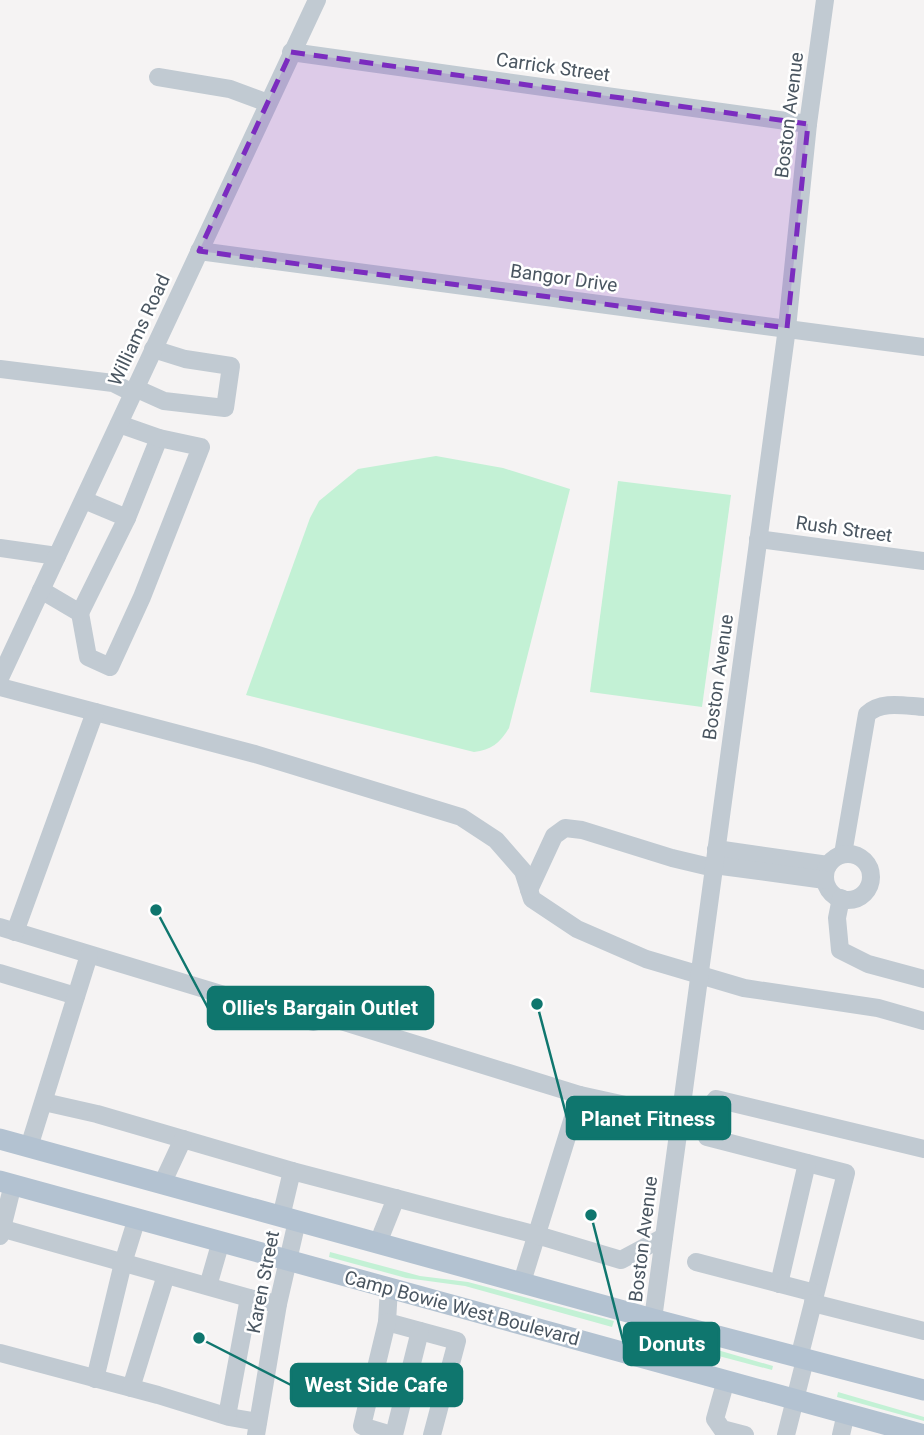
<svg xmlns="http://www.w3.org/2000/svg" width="924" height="1435" viewBox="0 0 924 1435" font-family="Roboto,sans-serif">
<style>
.green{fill:#c3f1d5}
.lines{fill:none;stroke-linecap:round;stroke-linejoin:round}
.minor{stroke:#c1cad2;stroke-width:18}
.major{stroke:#b3c2d1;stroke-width:21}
.marked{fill:#7b2cbf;fill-opacity:0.2;stroke:#7b2cbf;stroke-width:5;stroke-dasharray:14 9;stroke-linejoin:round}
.labels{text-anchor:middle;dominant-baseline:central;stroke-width:5;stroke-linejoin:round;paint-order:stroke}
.street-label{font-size:19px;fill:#4a5661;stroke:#fff}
.leader{fill:none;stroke:#0f766e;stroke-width:2.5}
.callout-dot{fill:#0f766e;stroke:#fff;stroke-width:2.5}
.callout{fill:#0f766e;stroke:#0f766e;stroke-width:2.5}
.callout-label{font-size:21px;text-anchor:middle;font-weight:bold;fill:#fff}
</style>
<rect width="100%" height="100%" fill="#f5f3f3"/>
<g class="green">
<path d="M436,456l67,12 67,21 -61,239c-9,15 -18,22 -35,24l-228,-57 64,-177 9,-17 39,-32z"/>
<path d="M618,481l113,14 -29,212 -112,-15z"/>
<path d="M330,1252l90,24 48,6 146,39 -2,6 -147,-41 -59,-8 -77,-21z"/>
<path d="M683,1340l90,26 -1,4 -91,-24z"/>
<path d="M838,1392l86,25v4l-87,-24z"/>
</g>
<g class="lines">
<g class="minor">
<path d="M291,52l517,72"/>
<path d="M158,77l72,12 38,14"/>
<path d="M199,251l725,96"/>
<path d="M0,369l113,14 20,10"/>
<path d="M135,388l29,13 61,7 6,-42 -46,-7 -32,-10"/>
<path d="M127,518l32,-80"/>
<path d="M758,539l166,22"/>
<path d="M0,548l57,8"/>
<path d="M41,590l39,23 8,44 22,10 32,-70 59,-150 -42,-9 -40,-14"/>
<path d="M80,613l47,-95 -43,-18"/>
<path d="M0,678l317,-678"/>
<path d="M0,687l255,67 206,63 35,23 27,31 9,28 45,30 69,30 98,29 134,20 46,13"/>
<path d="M716,849l112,16"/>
<path d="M843,854l24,-140c15,-14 38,-8 57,-7"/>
<circle cx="848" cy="877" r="23"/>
<path d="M714,865l111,15"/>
<path d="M529,890l25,-54 11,-8 17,2 90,28 42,10"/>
<path d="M841,898l-4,20 3,32 28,14 56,15"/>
<path d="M0,927l313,95 18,-4 249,77 -58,187"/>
<path d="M15,932l80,-220"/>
<path d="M0,973l76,23"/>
<path d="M580,1095l100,22 19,2 17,-20 208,50"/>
<path d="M44,1102l53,12 195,57"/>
<path d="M699,1119l8,18 139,36 -33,130"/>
<path d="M29,1147l60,-192"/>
<path d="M162,1184l21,-45"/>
<path d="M281,1217l11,-46 245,64 84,25 43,-23"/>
<path d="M0,1228l249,70"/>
<path d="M0,1236l13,-52"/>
<path d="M378,1243l18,-45"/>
<path d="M696,1262l119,31"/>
<path d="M779,1284l28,-121"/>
<path d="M208,1286l13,-45"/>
<path d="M389,1288l-2,34 70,19 -25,94"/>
<path d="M387,1322l-25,104 30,9"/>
<path d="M0,1353l158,42 71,22 29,5"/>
<path d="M640,1356l13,-37 134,-991 21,-204 17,-124"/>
<path d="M799,1358l14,-55 111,28"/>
<path d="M95,1379l28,-116 14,-45"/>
<path d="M726,1380l-11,39 7,10 23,6"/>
<path d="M131,1388l35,-113"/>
<path d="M227,1416l22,-118 29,6"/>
<path d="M256,1435l22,-131 19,-83"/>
<path d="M394,1435l26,-104"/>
<path d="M786,1435l19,-75"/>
<path d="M841,1435l5,-22"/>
</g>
<g class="major">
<path d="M0,1139l653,180 271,71"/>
<path d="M0,1181l924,254"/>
</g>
</g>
<path class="marked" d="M291,52l517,72 -21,204 -588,-77z"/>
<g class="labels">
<g class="street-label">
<text transform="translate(553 67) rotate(8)">Carrick Street</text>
<text transform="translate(789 115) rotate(-83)">Boston Avenue</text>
<text transform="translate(564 278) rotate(8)">Bangor Drive</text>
<text transform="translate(139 330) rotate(-65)">Williams Road</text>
<text transform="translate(844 529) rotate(8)">Rush Street</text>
<text transform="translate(718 677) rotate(-82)">Boston Avenue</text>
<text transform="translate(643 1239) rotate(-83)">Boston Avenue</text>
<text transform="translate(263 1282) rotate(-79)">Karen Street</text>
<text transform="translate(462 1308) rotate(15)">Camp Bowie West Boulevard</text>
</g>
</g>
<path class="leader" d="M156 910L208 1008M537 1004L567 1118M591 1215L624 1344M199 1338L291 1385"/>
<g class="callout-dot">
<circle cx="156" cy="910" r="7"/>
<circle cx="537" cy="1004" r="7"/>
<circle cx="591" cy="1215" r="7"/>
<circle cx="199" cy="1338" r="7"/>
</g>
<g class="callout">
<rect x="208" y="987" width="225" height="42" rx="7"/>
<rect x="567" y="1097" width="163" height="42" rx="7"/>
<rect x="624" y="1323" width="95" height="42" rx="7"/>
<rect x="291" y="1364" width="171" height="42" rx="7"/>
</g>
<g class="callout-label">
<text x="320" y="1015">Ollie's Bargain Outlet</text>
<text x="648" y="1126">Planet Fitness</text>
<text x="672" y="1351">Donuts</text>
<text x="376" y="1392">West Side Cafe</text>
</g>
</svg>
